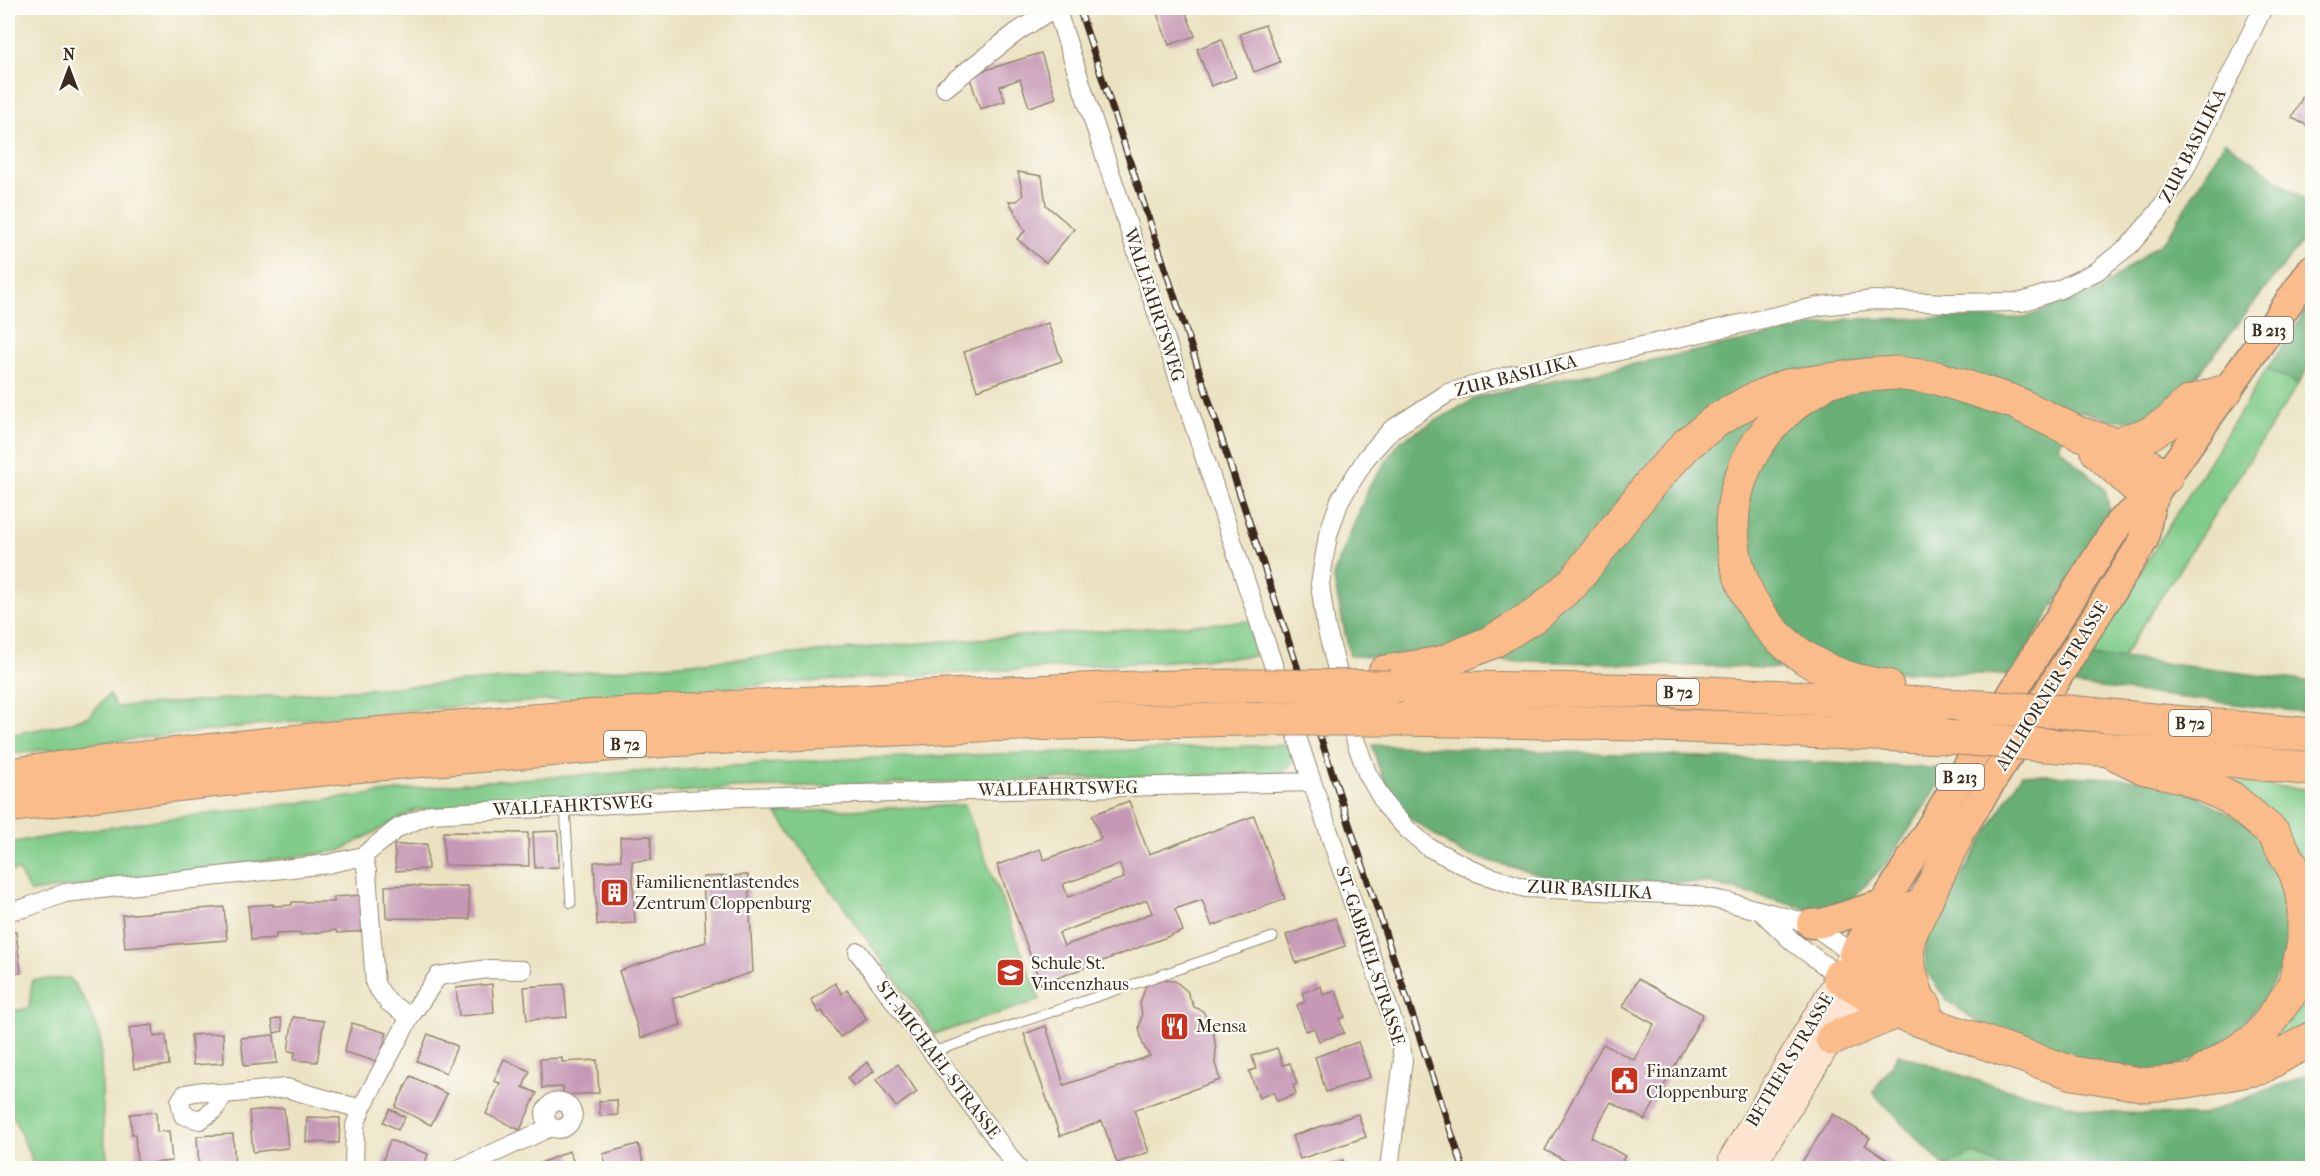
<svg xmlns="http://www.w3.org/2000/svg" width="2320" height="1176" viewBox="0 0 2320 1176" font-family="'IM FELL French Canon',serif">
<style>
.green{fill:#81cc8a;stroke:#5e7b54;stroke-width:1.5}
.forest{fill:#68b076;stroke:#526d4a;stroke-width:1.5}
.building{fill:#c698b5;fill-rule:evenodd}
.lines{fill:none;stroke-linecap:round;stroke-linejoin:round}
.lane-casing{stroke:#938670;stroke-width:11}
.street-casing{stroke:#938670;stroke-width:20}
.secondary-casing{stroke:#938670;stroke-width:28}
.primary-casing{stroke:#938670;stroke-width:31}
.highway-casing{stroke:#938670;stroke-width:35}
.lane{stroke:#fff;stroke-width:9}
.street{stroke:#fff;stroke-width:18}
.secondary{stroke:#fde4d1;stroke-width:26}
.primary{stroke:#fabc8b;stroke-width:28}
.highway{stroke:#fabc8b;stroke-width:33}
.rail-casing{stroke:#3b2a1e;stroke-width:7}
.rail{stroke:#fdfcf7;stroke-width:4.5;stroke-dasharray:14;stroke-linecap:butt}
.highway-bridge-casing{stroke:#938670;stroke-width:35;stroke-linecap:butt}
.highway-bridge{stroke:#fabc8b;stroke-width:33}
.labels{text-anchor:middle;dominant-baseline:central;stroke-width:4.5;stroke-linejoin:round;paint-order:stroke}
.shield{fill:#fdfcf7;stroke:#75695f;stroke-width:1.5}
.shield-label{font-size:16px;font-weight:bold;fill:#3b2a1e}
.street-label{font-size:18px;fill:#3b2a1e;stroke:#fdfcf7}
.poi-label{font-size:18px;fill:#3b2a1e;stroke:#fdfcf7;text-anchor:start}
</style>
<rect width="100%" height="100%" fill="#fdfcf7"/>
<filter id="ink" filterUnits="userSpaceOnUse"><feTurbulence type="fractalNoise" baseFrequency=".0167" numOctaves="2"/><feDisplacementMap in="SourceGraphic" scale="12" xChannelSelector="R" yChannelSelector="G"/><feConvolveMatrix kernelMatrix="1 2 1 2 8 2 1 2 1" color-interpolation-filters="sRGB"/></filter>
<filter id="wash" filterUnits="userSpaceOnUse"><feTurbulence type="fractalNoise" baseFrequency=".008" numOctaves="4" result="noise"/><feDisplacementMap in="SourceGraphic" scale="24" xChannelSelector="R" yChannelSelector="G"/><feGaussianBlur stdDeviation="1.35" result="paint"/><feColorMatrix in="noise" values="0 0 0 0 0 0 0 0 0 0 0 0 0 0 0 0 0 1.4 0 .05"/><feComposite in="paint" operator="in"/></filter>
<g filter="url(#wash)">
<rect width="100%" height="100%" fill="#ebe2c1"/>
<g class="green">
<path d="M2267,369l31,15 -176,274 -35,-1z"/>
<path d="M1249,621l6,35 -437,25 -474,34 -336,39v-19l58,-11 23,-8 20,-22 7,13 390,-28 440,-38z"/>
<path d="M1289,745l6,14 -12,14 -548,15 -320,22 -75,41 -310,41 -12,-22 -10,2v-29l156,-24 310,-37 373,-23z"/>
<path d="M2224,781l88,9v123z"/>
<path d="M965,805l75,195 -105,34 -159,-221z"/>
<path d="M2312,925v100l-74,41z"/>
<path d="M70,978l15,23 15,34 4,105 5,28h-74l-27,-65v-91l21,-4 3,-28z"/>
<path d="M1972,1153l34,15 -61,-1z"/>
</g>
<g class="forest">
<path d="M2225,141l87,65v23l-143,183c-37,10 -50,13 -88,-1l-23,35 47,44 5,24 -99,161 -661,-19 -17,-80 36,-89 31,-46 78,-44 370,-78 176,-1 75,-28 69,-53z"/>
<path d="M2312,301v61l-14,22 -31,-15z"/>
<path d="M2087,657l35,1 190,24v31l-238,-28z"/>
<path d="M1372,745l328,12 249,12 -62,94 -37,38 -41,8 -101,-26 -153,-4 -94,-26 -51,-35 -28,-40z"/>
<path d="M2022,774l132,6 24,5 75,42 33,60 4,32v34l-26,46 -24,28 -29,24 -38,17 -38,3 -56,-9 -97,-36 -36,-27 -21,-29v-34z"/>
<path d="M1898,1054l86,29 114,29 101,4 113,-43v95h-306l-34,-15 -27,14 -72,-74z"/>
</g>
<g id="blocks">
<g class="building">
<path d="M1155,8h29l11,28 -26,9z"/>
<path d="M1265,25l15,37 -26,10 -14,-38z"/>
<path d="M1222,39l14,38 -25,9 -14,-37z"/>
<path d="M1041,53l15,45 -27,9 -9,-28 -20,7 5,15 -25,8 -11,-34z"/>
<path d="M2306,90l6,3v35l-20,-10z"/>
<path d="M1018,172l24,4 4,29 28,24 -28,34 -29,-24 8,-8 -16,-30h8l6,-6z"/>
<path d="M1048,323l14,38 -85,29 -13,-38z"/>
<path d="M1129,801l20,53 105,-38 31,83 -73,27 -10,-26 -27,9 8,22 -142,53 -44,-119 43,-16 4,11 57,-21 -9,-24zM1120,864l4,14 -56,19 -5,-13zM1147,900l5,13 -88,33 -5,-13z"/>
<path d="M558,831l1,36 -24,1 -2,-36z"/>
<path d="M443,832l85,1 1,33 -85,-1z"/>
<path d="M651,836v24l-19,1 3,62 -38,2 -3,-63 27,-2 -1,-23z"/>
<path d="M427,844l1,25 -32,2 -2,-26z"/>
<path d="M748,875l5,97 -81,27 9,26 -40,13 -22,-67 87,-29 -3,-65z"/>
<path d="M409,885l19,2 40,-1 2,33 -84,-1 -1,-32z"/>
<path d="M362,895l3,36 -28,2 -1,-3 -36,5v-2l-24,1v4l-25,2 -3,-34 25,-2v2l19,-1v-3h42v-5z"/>
<path d="M224,907l3,33 -102,8 -3,-33z"/>
<path d="M1335,918l10,28 -49,17 -10,-28z"/>
<path d="M16,932l5,41 -13,1v-41z"/>
<path d="M1638,979l65,35 -58,106 -34,-18 -20,35 34,19 -7,12h-39l-34,-18 58,-106 31,16 20,-36 -31,-17z"/>
<path d="M1157,980l18,1 12,10 7,16 9,4 11,23 2,18 -1,11 5,17 -86,30 15,42 -32,11 -15,-42 -42,15 -36,-102 22,-8 18,59 86,-29 -7,-11 -4,-17 3,-14 -2,-11 6,-18z"/>
<path d="M835,983l7,11 5,-4 20,29 -27,18 -18,-26 -3,2 -8,-13z"/>
<path d="M492,984l2,29 -35,3 -3,-28z"/>
<path d="M564,984l3,33 -40,3 -3,-33z"/>
<path d="M1321,986l2,9 13,-4 9,26 -6,2 5,14 -25,8 -5,-13 -8,3 -9,-26 8,-3 -3,-9z"/>
<path d="M293,1017l31,4 -7,41 -23,-2 1,-8 -7,-1z"/>
<path d="M281,1018l2,13 -9,2 -2,-13z"/>
<path d="M352,1023l35,10 -9,29 -34,-10z"/>
<path d="M153,1025l1,12 12,-2 3,30 -35,4 -5,-41z"/>
<path d="M223,1033l1,30 -31,2 -2,-30z"/>
<path d="M428,1034l29,12 -11,27 -29,-12z"/>
<path d="M274,1035l3,28 -33,3 -3,-28z"/>
<path d="M1358,1042l12,35 -44,15 -11,-35z"/>
<path d="M1277,1048l6,17 7,-2 7,21 -4,1 3,9 -19,7 -4,-9 -14,6 -10,-27 7,-2 -4,-13z"/>
<path d="M562,1058v4l35,-2 2,33 -36,2v-8l-21,1 -2,-29z"/>
<path d="M504,1059l26,12 -7,16 14,6 -17,37 -34,-16 14,-31 -6,-2z"/>
<path d="M867,1062l7,9 -20,15 -7,-8z"/>
<path d="M898,1064l19,28 -21,15 -20,-27z"/>
<path d="M411,1076l36,18 -16,31 -36,-18z"/>
<path d="M617,1100l1,15 -18,1 -1,-15z"/>
<path d="M284,1108l4,40 -35,4 -4,-41z"/>
<path d="M390,1109l15,8 -7,13 -15,-8z"/>
<path d="M156,1112l1,20 12,-1 3,30 -35,3 -2,-30h-3l-2,-20z"/>
<path d="M1358,1114l8,23 -66,22 -8,-23z"/>
<path d="M1833,1114l37,24 -5,7 35,23h-37l-9,-6 -4,6h-52z"/>
<path d="M307,1117l33,1 -1,25 -33,-1z"/>
<path d="M233,1134l2,34 -36,-1 -2,-31z"/>
<path d="M390,1140l38,14 -5,14h-43z"/>
<path d="M638,1144l7,24h-38l-4,-14z"/>
<path d="M569,1151l7,17h-41l-1,-2z"/>
<path d="M1343,1160l3,8h-27z"/>
<path d="M1403,1162l36,5v1h-37z"/>
</g>
</g>
</g>
<g filter="url(#ink)">
<use href="#blocks" fill-opacity="0" stroke="#938670" stroke-width="1.5"/>
<g class="lines">
<defs>
<g id="lane">
<path d="M565,807l6,96"/>
<path d="M933,1052l340,-115"/>
</g>
<g id="street">
<path d="M945,88l72,-56 37,-24"/>
<path d="M1312,782l89,263 2,15 -14,108"/>
<path d="M8,911l17,-3 40,-15 263,-29 35,-8 35,-28 33,-14 311,-17 570,-15 -256,-774"/>
<path d="M1763,913l30,29 46,34"/>
<path d="M858,952l160,216"/>
<path d="M1861,960l-50,-36 -83,-22 -35,-7 -168,-7 -46,-15 -51,-26 -21,-18 -21,-23 -19,-33 -11,-31 -30,-115 -6,-43 8,-49 12,-35 27,-43 24,-27 57,-37 56,-16 316,-71 54,-6 74,3 74,-1 36,-12 39,-19 33,-26 28,-33 25,-39 80,-165"/>
<path d="M410,1017l28,-41 50,-7 34,1"/>
<path d="M224,1094l-10,16 -14,10 -17,-5 -3,-14 5,-7 17,-3 22,3 62,-6 75,21"/>
<path d="M354,1168l1,-42 6,-17 49,-92 -22,-15 -13,-18 -8,-112 -4,-16"/>
<path d="M461,1168l90,-41c11,5 20,-1 22,-12 -3,-11 -10,-15 -20,-13l-8,9 1,11 5,5"/>
</g>
<g id="secondary">
<path d="M1732,1168v-9l117,-198"/>
<path d="M1751,1168l109,-177"/>
</g>
<g id="primary">
<path d="M1944,857l200,-317 8,-43"/>
<path d="M1811,924l11,-1 60,-19"/>
<path d="M1853,954l185,-303 81,-128 33,-26 160,-228"/>
<path d="M1861,989l52,-83"/>
</g>
<g id="highway">
<path d="M1821,386c-149,86 -99,282 66,300"/>
<path d="M2115,444l32,-9 22,-13 19,-19 38,-12"/>
<path d="M2097,451l37,34 18,12"/>
<path d="M1385,672l56,-9 51,-21 44,-27 36,-31 79,-101 36,-39 30,-24 33,-19 36,-15 79,-11 31,-2 41,5 77,24 64,31 37,11 51,33"/>
<path d="M1394,687l275,4 295,15"/>
<path d="M2068,712l244,23"/>
<path d="M1403,719l232,5 311,13"/>
<path d="M2045,745l134,10 133,14"/>
<path d="M2106,749l39,19 40,9 46,21 43,36 21,37 9,28v43l-10,46 -37,51 -51,31"/>
<path d="M8,775c280,-38 562,-60 845,-74 137,-7 274,-15 411,-15"/>
<path d="M8,806l139,-18 194,-21 327,-27 312,-15 265,-6"/>
<path d="M1873,969l52,37"/>
<path d="M1839,976l57,36 177,61 73,12 42,-4 72,-13 52,-30"/>
<path d="M1920,1003c-8,-23 -16,-42 -11,-67l46,-97"/>
<path d="M1832,1039l64,-27"/>
</g>
</defs>
<use href="#lane" class="lane-casing"/>
<use href="#street" class="street-casing"/>
<use href="#secondary" class="secondary-casing"/>
<use href="#primary" class="primary-casing"/>
<use href="#highway" class="highway-casing"/>
<use href="#lane" class="lane"/>
<use href="#street" class="street"/>
<use href="#secondary" class="secondary"/>
<use href="#primary" class="primary"/>
<use href="#highway" class="highway"/>
<defs>
<path id="rail" d="M1079,8l384,1160"/>
</defs>
<use href="#rail" class="rail-casing"/>
<use href="#rail" class="rail"/>
<defs>
<g id="highway-bridge">
<path d="M1264,686l127,1"/>
<path d="M1964,706l104,6"/>
<path d="M1245,719h158"/>
<path d="M1946,737l99,8"/>
</g>
</defs>
<use href="#highway-bridge" class="highway-bridge-casing"/>
<use href="#highway-bridge" class="highway-bridge"/>
</g>
</g>
<defs>
<symbol id="building-square" viewBox="-11 -11 22 22"><rect x="-9" y="-9" width="18" height="18" rx="4" fill="#c8321e" stroke="#fdfcf7"/><path d="M-4-6H4V6H1V3H-1V6H-4ZM-2.5-4.3h1.7v1.8h-1.7ZM.8-4.3h1.7v1.8H.8ZM-2.5-1h1.7V.8h-1.7ZM.8-1h1.7V.8H.8Z" fill="#fff"/></symbol>
<symbol id="school-square" viewBox="-11 -11 22 22"><rect x="-9" y="-9" width="18" height="18" rx="4" fill="#c8321e" stroke="#fdfcf7"/><path d="M0-5L7-2L0 1L-7-2ZM-4 1L0 2.5L4 1V4Q0 6-4 4Z" fill="#fff"/></symbol>
<symbol id="restaurant-square" viewBox="-11 -11 22 22"><rect x="-9" y="-9" width="18" height="18" rx="4" fill="#c8321e" stroke="#fdfcf7"/><path d="M-5-6h1v4h1v-4h1v4h1v-4h1v5L-1.5 .5V6h-2V.5L-5-1ZM5-6V6H3V1.5H1.5Q1.5-4 5-6Z" fill="#fff"/></symbol>
<symbol id="civic-square" viewBox="-11 -11 22 22"><rect x="-9" y="-9" width="18" height="18" rx="4" fill="#c8321e" stroke="#fdfcf7"/><path d="M-.6-6.5H3V-4.5H.6V-3L4-1V1h2V6H-6V1h2V-1L-.6-3ZM-1.2 2.5V6h2.4V2.5Z" fill="#fff"/></symbol>
</defs>
<g fill-rule="evenodd">
<use href="#building-square" x="598" y="876" width="33" height="33"/>
<use href="#school-square" x="994" y="956" width="33" height="33"/>
<use href="#restaurant-square" x="1158" y="1010" width="33" height="33"/>
<use href="#civic-square" x="1608" y="1064" width="33" height="33"/>
</g>
<g class="labels">
<g class="shield">
<rect x="2245" y="317" width="48" height="26" rx="4.5"/>
<rect x="1657" y="679" width="42" height="26" rx="4.5"/>
<rect x="2169" y="710" width="42" height="26" rx="4.5"/>
<rect x="604" y="731" width="42" height="26" rx="4.5"/>
<rect x="1936" y="764" width="48" height="26" rx="4.5"/>
</g>
<g class="shield-label">
<text x="2269" y="330">B 213</text>
<text x="1678" y="692">B 72</text>
<text x="2190" y="723">B 72</text>
<text x="625" y="744">B 72</text>
<text x="1960" y="777">B 213</text>
</g>
<g class="street-label">
<text transform="translate(2193 146) rotate(-63)">ZUR BASILIKA</text>
<text transform="translate(1154 305) rotate(72)">WALLFAHRTSWEG</text>
<text transform="translate(1516 376) rotate(-14)">ZUR BASILIKA</text>
<text transform="translate(2052 686) rotate(-58)">AHLHORNER STRASSE</text>
<text transform="translate(1058 789) rotate(-1)">WALLFAHRTSWEG</text>
<text transform="translate(573 806) rotate(-3)">WALLFAHRTSWEG</text>
<text transform="translate(1590 890) rotate(3)">ZUR BASILIKA</text>
<text transform="translate(1370 956) rotate(72)">ST.-GABRIEL-STRASSE</text>
<text transform="translate(938 1060) rotate(53)">ST.-MICHAEL-STRASSE</text>
<text transform="translate(1790 1060) rotate(-59)">BETHER STRASSE</text>
</g>
<g class="poi-label">
<text x="635" y="882">Familienentlastendes<tspan x="635" dy="21">Zentrum Cloppenburg</tspan></text>
<text x="1031" y="963">Schule St.<tspan x="1031" dy="21">Vincenzhaus</tspan></text>
<text x="1196" y="1026">Mensa</text>
<text x="1646" y="1071">Finanzamt<tspan x="1646" dy="21">Cloppenburg</tspan></text>
</g>
</g>
<rect width="2320" height="1176" fill="none" stroke="#fdfcf7" stroke-width="30"/>
<g transform="translate(69 69)" stroke="#fdfcf7" stroke-width="4.5" paint-order="stroke">
<path d="M0-4.5L10 22L0 15L-10 22Z" fill="#3b2a1e"/>
<text y="-9" font-size="16" font-weight="bold" text-anchor="middle" fill="#3b2a1e">N</text>
</g>
</svg>
